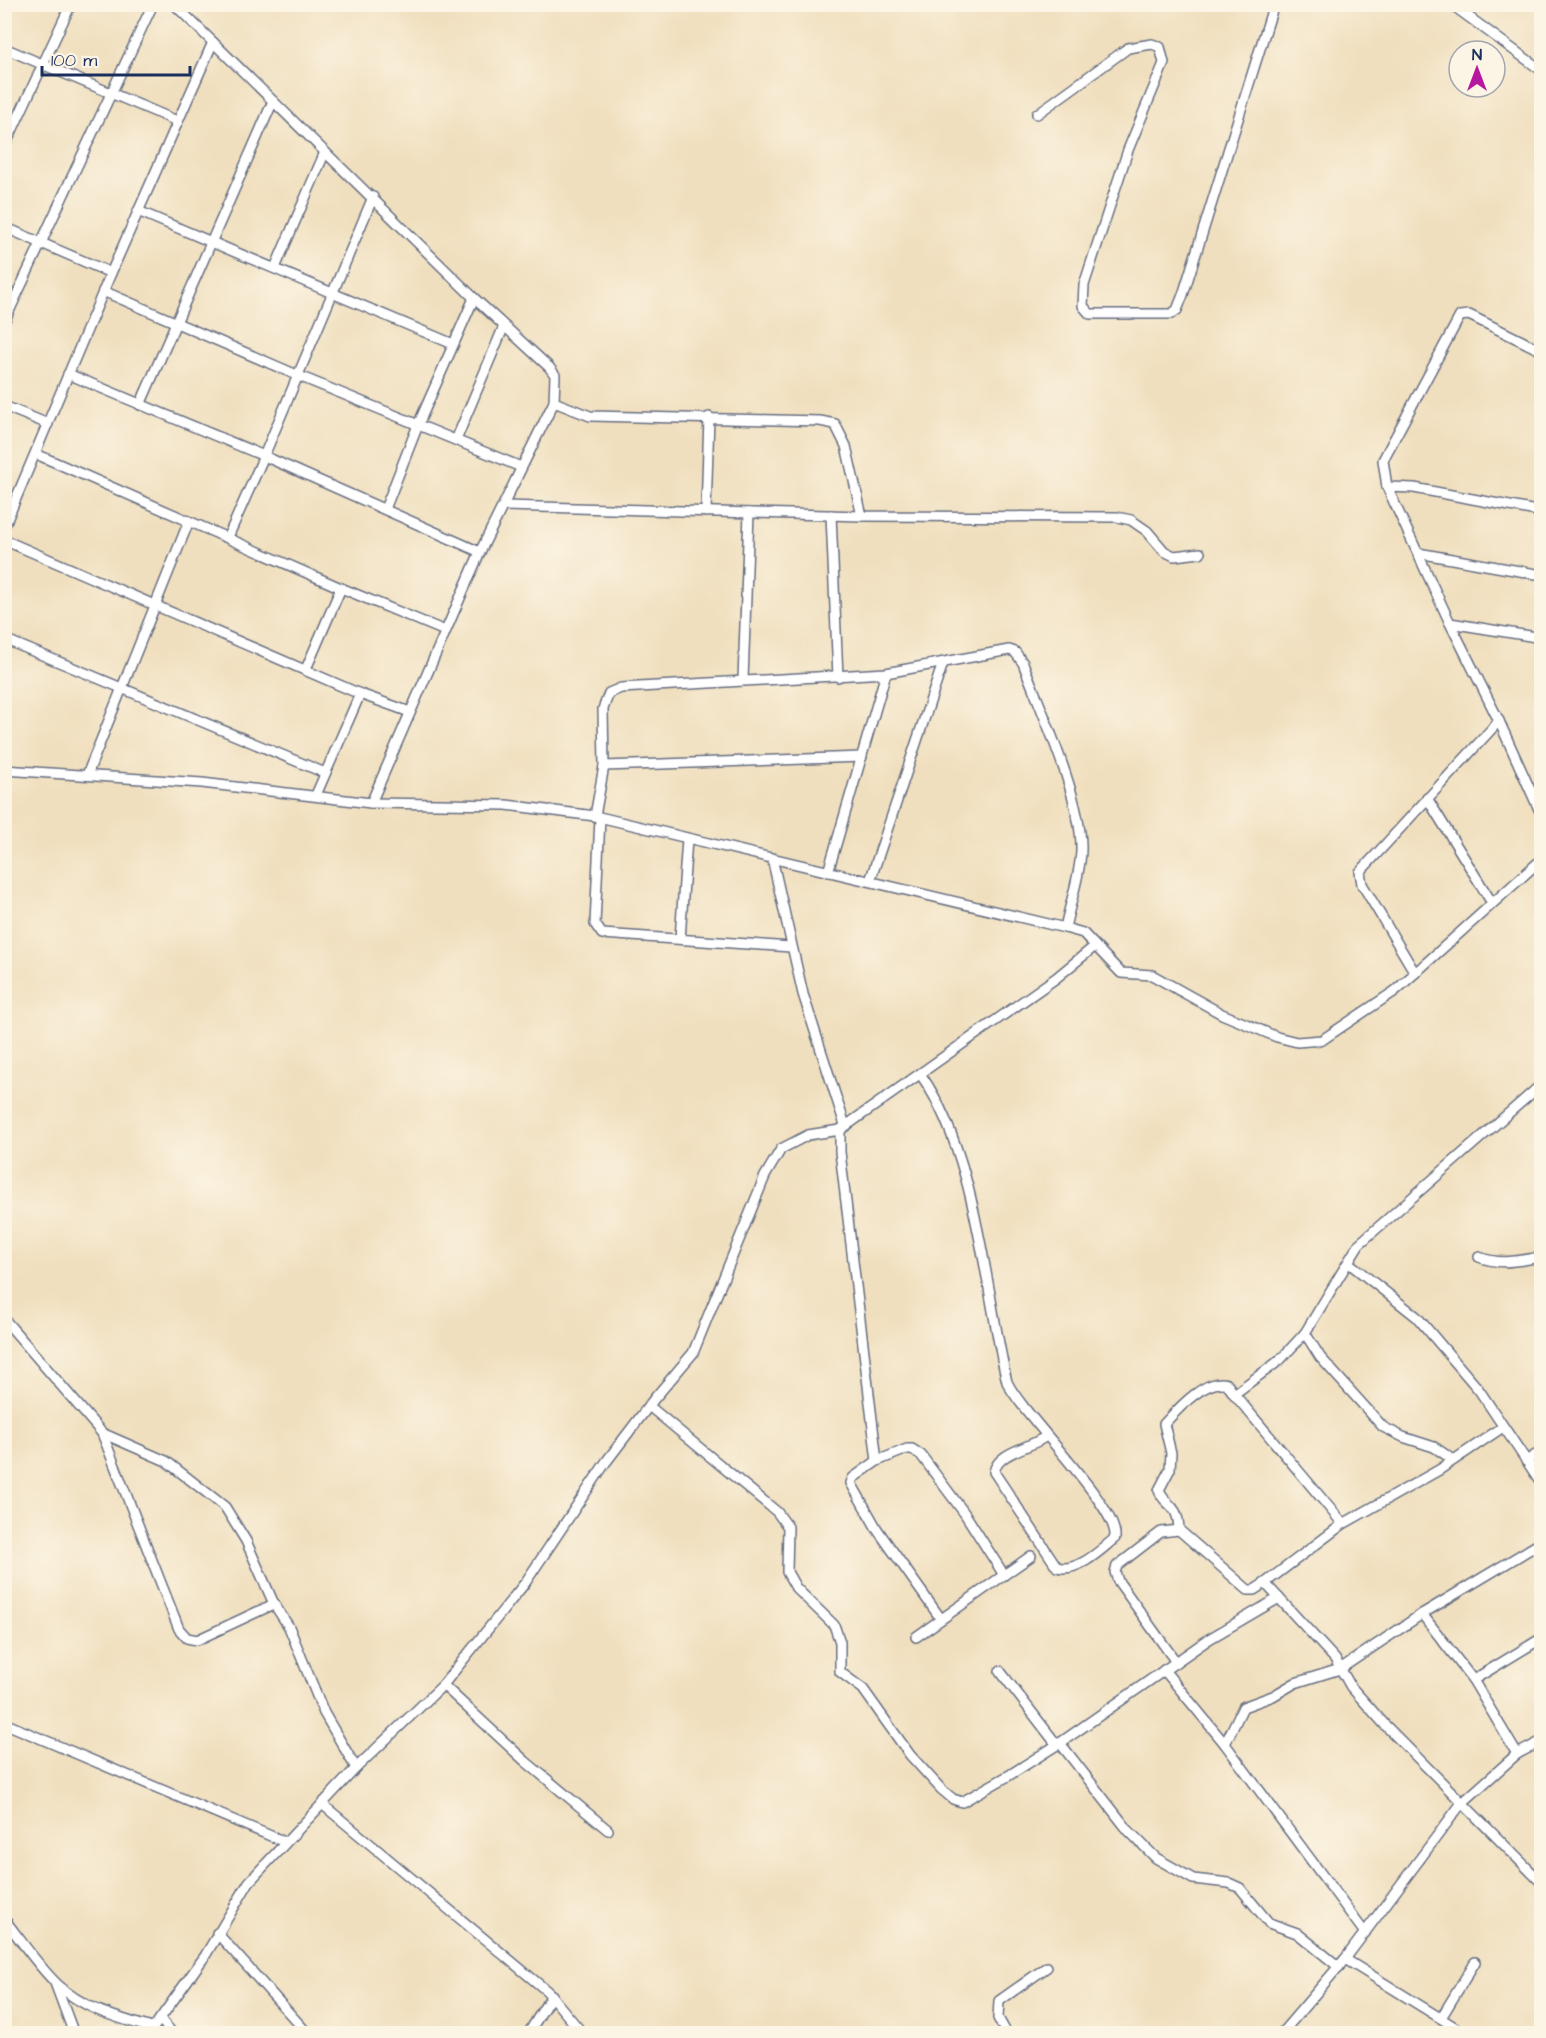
<svg xmlns="http://www.w3.org/2000/svg" width="1546" height="2038" viewBox="0 0 1546 2038" font-family="'Architects Daughter',sans-serif">
<style>
.lines{fill:none;stroke-linecap:round;stroke-linejoin:round}
.street-casing{stroke:#666d80;stroke-width:12}
.street{stroke:#fff;stroke-width:9}
</style>
<rect width="100%" height="100%" fill="#fcf5e5"/>
<filter id="ink" filterUnits="userSpaceOnUse"><feTurbulence type="fractalNoise" baseFrequency=".0167" numOctaves="2"/><feDisplacementMap in="SourceGraphic" scale="12" xChannelSelector="R" yChannelSelector="G"/><feConvolveMatrix kernelMatrix="1 2 1 2 8 2 1 2 1" color-interpolation-filters="sRGB"/></filter>
<filter id="wash" filterUnits="userSpaceOnUse"><feTurbulence type="fractalNoise" baseFrequency=".008" numOctaves="4" result="noise"/><feDisplacementMap in="SourceGraphic" scale="24" xChannelSelector="R" yChannelSelector="G"/><feGaussianBlur stdDeviation="1.35" result="paint"/><feColorMatrix in="noise" values="0 0 0 0 0 0 0 0 0 0 0 0 0 0 0 0 0 1.4 0 .05"/><feComposite in="paint" operator="in"/></filter>
<g filter="url(#wash)">
<rect width="100%" height="100%" fill="#f0dfbe"/>
</g>
<g filter="url(#ink)">
<g class="lines">
<defs>
<g id="street">
<path d="M1451,4l90,66"/>
<path d="M4,48l173,73"/>
<path d="M1037,114l91,-66 24,-4 8,3 4,16 -36,87 -44,135 -1,21 7,8h81l6,-4 6,-15 91,-291"/>
<path d="M4,148l67,-144"/>
<path d="M373,197l-109,259 216,96"/>
<path d="M138,211l315,133"/>
<path d="M4,227l107,46 -107,254"/>
<path d="M275,268l50,-116"/>
<path d="M111,273l102,-231"/>
<path d="M103,291l196,85 222,91"/>
<path d="M4,322l149,-318"/>
<path d="M1542,351l-73,-36 -9,1 -77,144 4,27 63,136 49,98 43,95"/>
<path d="M68,374l196,82 -36,81"/>
<path d="M554,402l36,14 230,5 15,3 11,22 16,70"/>
<path d="M140,405l133,-304"/>
<path d="M4,406l44,18"/>
<path d="M456,440l48,-114"/>
<path d="M36,454l305,134 104,43"/>
<path d="M1387,487l27,1 128,24"/>
<path d="M504,506l358,10 255,1 14,3 16,11 17,20 10,5 26,-3"/>
<path d="M385,509l33,-84 56,-127"/>
<path d="M706,512l3,-95"/>
<path d="M831,515l7,162"/>
<path d="M4,540l356,154 50,18"/>
<path d="M1418,553l124,22"/>
<path d="M1450,623l92,15"/>
<path d="M4,639l321,134"/>
<path d="M306,669l35,-81"/>
<path d="M743,680l6,-167"/>
<path d="M604,766l258,-9"/>
<path d="M4,770l198,13 169,20 109,-251 74,-150 1,-27 -6,-8 -75,-69 -300,-294"/>
<path d="M87,775l102,-254"/>
<path d="M316,795l44,-101"/>
<path d="M1427,798l65,105"/>
<path d="M371,803l135,2 89,11 470,112 18,5 38,40 31,2 70,39 55,23 20,5 25,-2 73,-49 147,-132"/>
<path d="M595,816l9,-50 -1,-57 6,-16 12,-5 265,-15 123,-23 6,2 8,11c18,47 60,139 58,188 -1,25 -11,52 -16,77"/>
<path d="M600,818l-5,106 7,10 189,13"/>
<path d="M772,858l31,136 42,131"/>
<path d="M828,872l58,-199"/>
<path d="M870,881l73,-218"/>
<path d="M680,939l7,-100"/>
<path d="M1415,973l-53,-89 -2,-12 139,-151"/>
<path d="M921,1075c55,78 64,213 86,307 16,34 112,125 108,156 -14,12 -38,35 -58,29l-63,-95c4,-21 38,-24 52,-36"/>
<path d="M1479,1257c23,9 40,3 63,0"/>
<path d="M1349,1263l68,54 62,73 63,94"/>
<path d="M4,1319l98,114 64,28 59,46 21,34 28,63 15,23 35,86 32,55"/>
<path d="M1305,1333l-25,27 -46,34 109,130"/>
<path d="M649,1406l128,106 11,15 -1,45 9,16 38,37 6,17v30l23,17 47,66 31,34 12,10 9,3 46,-26 52,-33 149,-104 70,-41"/>
<path d="M1503,1427l-64,43 -96,54 -78,59 70,76 16,28 34,38 157,158"/>
<path d="M102,1433l77,196 8,9 10,2 77,-36"/>
<path d="M1452,1459l-18,-12 -31,-10 -20,-10 -63,-70 -15,-24 54,-89 183,-160"/>
<path d="M877,1461l30,-12h5l9,6 44,59 39,61"/>
<path d="M1526,1461l16,-10"/>
<path d="M1179,1530c-1,-29 -14,-22 -20,-40l11,-21 1,-16 -7,-29c13,-14 42,-47 63,-40l7,10"/>
<path d="M1422,1614l120,-72"/>
<path d="M941,1619l-64,-90 -26,-46 2,-5 24,-17 -37,-309v-22l216,-152 39,-32"/>
<path d="M916,1637l115,-81"/>
<path d="M1176,1662l-58,-81 -3,-9 2,-6 44,-34 18,-2 69,60h6l11,-7"/>
<path d="M1164,1670l61,74 140,189"/>
<path d="M1000,1671l57,74"/>
<path d="M1473,1680l69,-42"/>
<path d="M443,1685l82,76 83,69"/>
<path d="M4,1723l281,119"/>
<path d="M1060,1743l68,87 28,28 37,21 36,4 11,5 29,35 28,10 42,34"/>
<path d="M1225,1744l18,-37 30,-11 22,-13 45,-14 82,-55 51,66 44,74 25,-13"/>
<path d="M322,1804l225,187 36,43"/>
<path d="M4,1919c17,21 33,46 53,65 26,25 61,34 95,44"/>
<path d="M217,1933l91,101"/>
<path d="M1345,1959l121,75"/>
<path d="M55,1983l19,51"/>
<path d="M1441,2018l34,-56"/>
<path d="M160,2019l13,15"/>
<path d="M149,2034l56,-78 44,-74 107,-114 87,-83 82,-102 81,-121 48,-63 39,-46 72,-177 16,-27 27,-14 32,-5"/>
<path d="M528,2034l24,-39"/>
<path d="M1007,2034l-9,-16 1,-17 48,-34"/>
<path d="M1281,2034l64,-75 116,-155 56,-50"/>
</g>
</defs>
<use href="#street" class="street-casing"/>
<use href="#street" class="street"/>
</g>
</g>
<rect width="1546" height="2038" fill="none" stroke="#fcf5e5" stroke-width="24"/>
<g transform="translate(1477 69)"><circle r="28" fill="#fcf5e5" stroke="#a2a6af" stroke-width="1.5"/>
<path d="M0-4.5L10 22L0 15L-10 22Z" fill="#b5179e"/>
<text y="-9" font-size="16" font-weight="bold" text-anchor="middle" fill="#1b2f5e">N</text>
</g>
<path d="M42 66v9h148v-9" fill="none" stroke="#1b2f5e" stroke-width="3"/>
<text x="51" y="66" font-size="18" fill="#1b2f5e" stroke="#fcf5e5" stroke-width="4.5" paint-order="stroke">100 m</text>
</svg>
